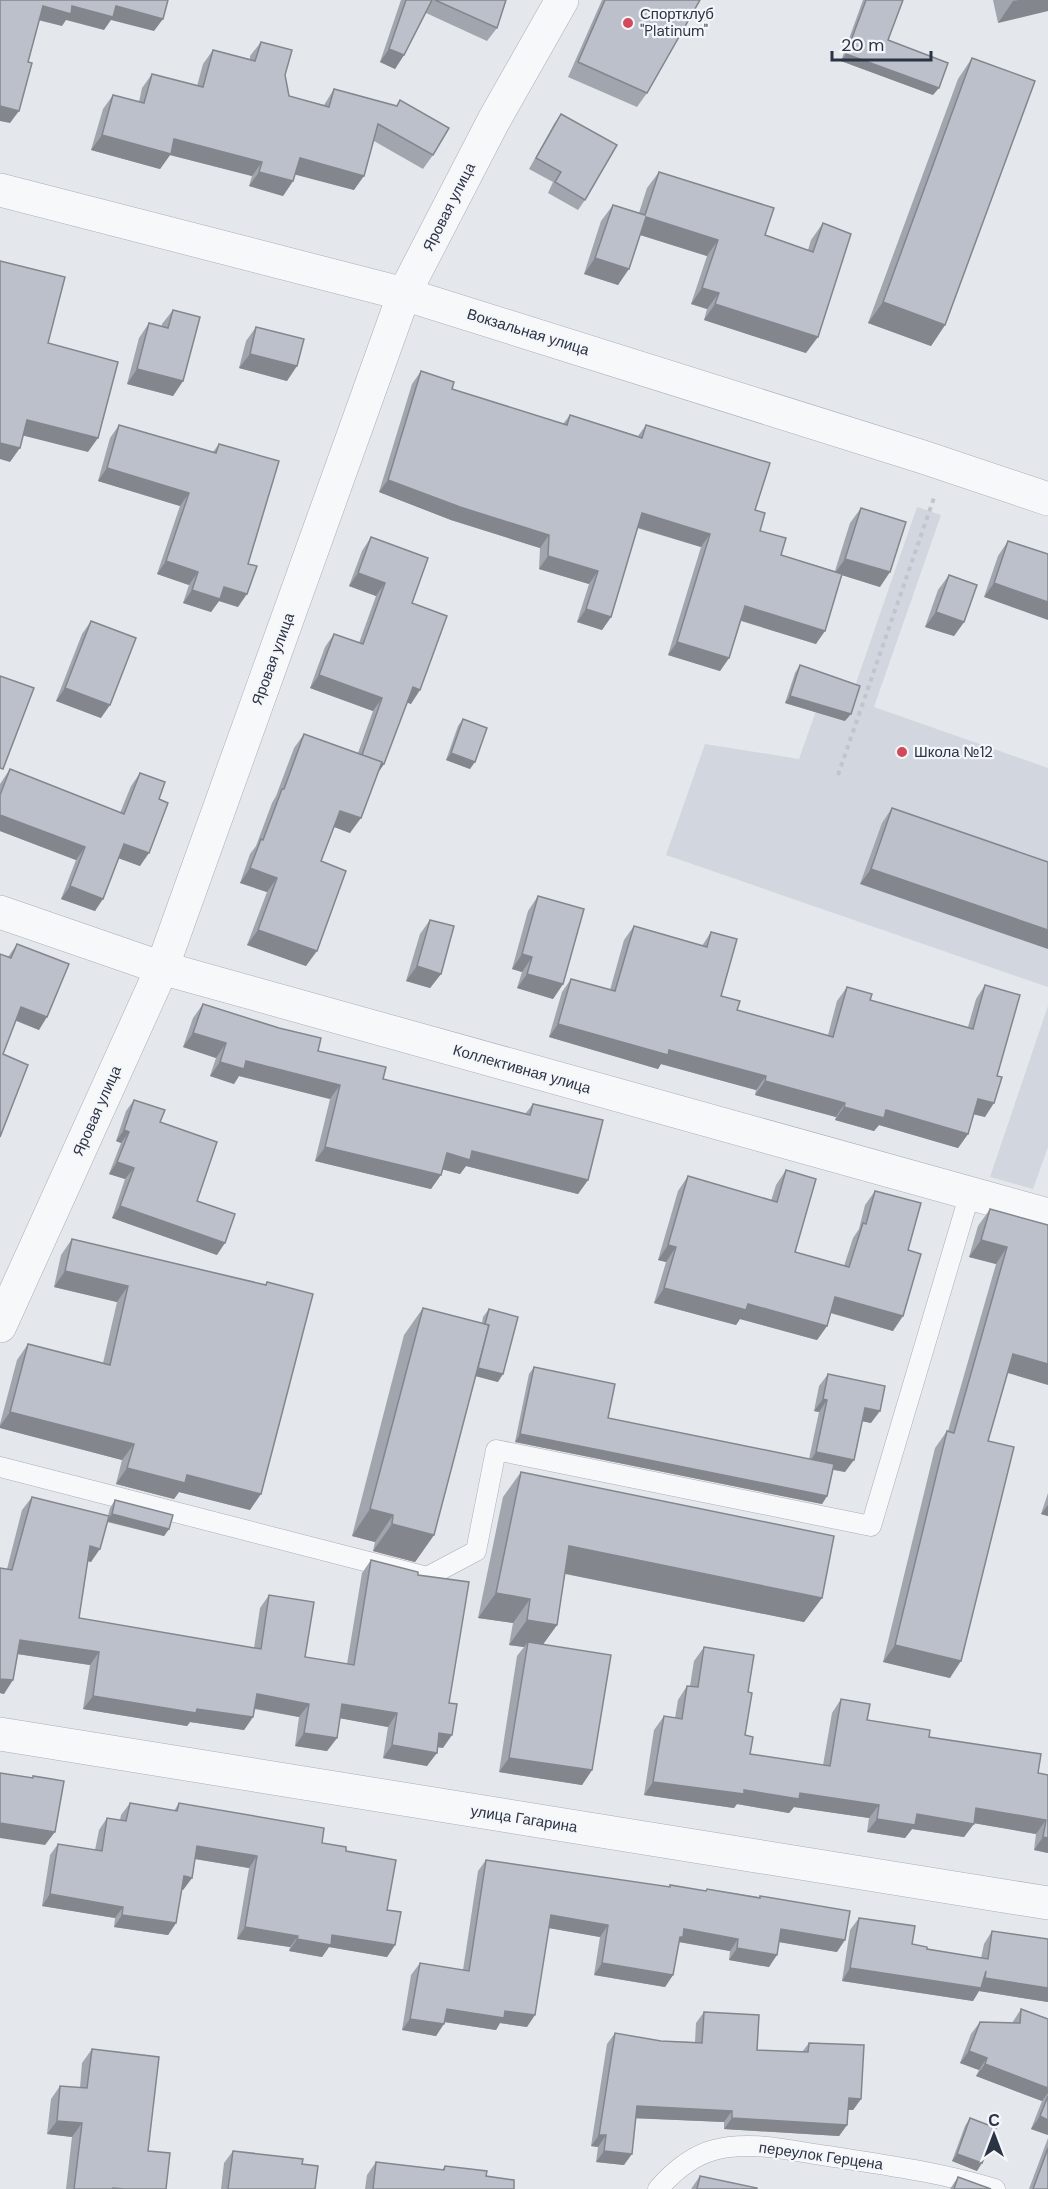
<svg xmlns="http://www.w3.org/2000/svg" width="1048" height="2189" viewBox="0 0 1048 2189" font-family="'DM Sans',sans-serif">
<style>
.built{fill:#d2d6de}
.lines{fill:none;stroke-linecap:round;stroke-linejoin:round}
.lane-casing{stroke:#a9aeb7;stroke-width:21}
.street-casing{stroke:#a9aeb7;stroke-width:34}
.path{stroke:#c2c5cb;stroke-width:4;stroke-dasharray:4.5 4.5;stroke-linecap:butt}
.lane{stroke:#f7f8fa;stroke-width:20}
.street{stroke:#f7f8fa;stroke-width:33}
.wall{fill:#a1a5ae}
.shaded-wall{fill:#83868d}
.building{fill:#bbc0ca;stroke:#83868d;stroke-width:1.5}
.poi-dot{fill:#d1495b;stroke:#f4f6f9;stroke-width:2}
.labels{text-anchor:middle;dominant-baseline:central;stroke-width:4.5;stroke-linejoin:round;paint-order:stroke}
.poi-label{font-size:15px;fill:#2b3445;stroke:#f4f6f9;text-anchor:start}
.street-label{font-size:15px;fill:#2b3445;stroke:#f4f6f9}
</style>
<rect width="100%" height="100%" fill="#e4e7ec"/>
<g class="built">
<path d="M917,507l24,8 -67,192 174,61v219l-382,-132 39,-111 94,15 29,-82 27,9z"/>
<path d="M1048,1006v141l-15,42 -43,-12z"/>
</g>
<g class="lines">
<defs>
<g id="lane">
<path d="M0,1467l427,110 49,-26 20,-101 375,76 99,-333"/>
<path d="M658,2189c15,-17 33,-33 56,-39 36,-10 78,1 114,6 57,9 112,16 167,33"/>
</g>
<g id="street">
<path d="M0,190l404,104 519,163 125,42"/>
<path d="M0,912l162,56 886,247"/>
<path d="M0,1326l162,-358 242,-674 90,-174 68,-120"/>
<path d="M0,1734l1048,169"/>
</g>
</defs>
<use href="#lane" class="lane-casing"/>
<use href="#street" class="street-casing"/>
<path class="path" d="M838,775l97,-280"/>
<use href="#lane" class="lane"/>
<use href="#street" class="street"/>
</g>
<g class="wall">
<path d="M401,0h105l-9,28 -10,13 -61,-28 -22,42 -9,14 -15,-7z"/>
<path d="M602,0h98l-53,93 -10,14 -69,-30z"/>
<path d="M863,0h40l-15,40 45,55 -92,-34z"/>
<path d="M993,0h55l-50,23z"/>
<path d="M261,42l24,33 4,21 35,9 10,-16 62,17 4,-6 33,55 -10,14 -49,-28 -20,49 -59,-16 -2,7 -10,15 -34,-10 3,-10 -82,-21 -10,14 -69,-19 12,-41 10,-14 26,7 3,-14 10,-14 45,12 6,-22 10,-14 37,9v-3z"/>
<path d="M972,58l-27,267 -14,21 -63,-23 90,-244z"/>
<path d="M561,114l24,86 -7,10 -30,-17 5,-11 -24,-13 25,-45z"/>
<path d="M659,172l106,63 43,15 3,-10 12,-17 -17,130 -102,-33 3,-11 -16,-5 16,-48 -67,-21 -22,50 -34,-11 17,-53 12,-16 26,8 8,-25z"/>
<path d="M173,310l10,71 -10,15 -46,-12 12,-46 10,-15 13,4v-3z"/>
<path d="M256,327l31,54 -48,-13 7,-27z"/>
<path d="M421,371l31,18 111,35 7,-9 68,21 8,-11 109,85 5,21 21,24 54,16 15,-48 11,-15 19,79 -38,-12 -26,69 -75,-23 -12,37 -9,13 -52,-16 33,-108 -64,-19 -26,89 -9,13 -25,-8 12,-38 -50,-15 1,-21 -89,-28 -72,-28 33,-108z"/>
<path d="M119,425l94,27 6,-8 29,120 -10,43 -19,-6 -8,11 -28,-9 6,-18 -32,-11 23,-68 -82,-25 12,-43z"/>
<path d="M371,537l41,66 -1,101 -4,-2 -23,62 -7,10 -27,59 -16,-6 -13,34 -15,105 -59,-21 20,-53 -27,-9 10,-29 6,-8 16,-43 4,-7 18,-48 10,-14 54,19 15,-42 -63,-23 15,-41 9,-13 25,9 17,-47 -27,-10 13,-35z"/>
<path d="M1008,541l40,13 -64,43 14,-41z"/>
<path d="M949,575l15,47 -10,14 -29,-9 13,-37z"/>
<path d="M91,621l10,97 -45,-17 26,-67z"/>
<path d="M800,665l45,56 -60,-18 10,-30z"/>
<path d="M463,719l7,50 -24,-9 12,-34z"/>
<path d="M10,769l110,44 11,-27 9,-13 19,26 -19,67 -21,-8 -24,53 -34,-12 15,-39 -76,-29v-47z"/>
<path d="M892,808l156,54 -188,22 22,-61z"/>
<path d="M538,896l25,88 -10,15 -36,-11 5,-16 -10,-3 16,-58z"/>
<path d="M430,920l11,54 -11,14 -24,-7 14,-47z"/>
<path d="M634,926l68,20 9,-14 10,64 16,14 91,25 9,-34 10,-14 23,13 98,27 8,-28 9,-14v132l-11,-3 -6,20 -10,14 -79,-23 -5,6 -39,-11 1,-3 -81,-22 1,-5 -95,-26 -3,5 -109,-32 13,-45 9,-13 39,11 14,-50z"/>
<path d="M17,944l22,86 -23,-9 -13,33 5,-97z"/>
<path d="M203,1004l115,47 65,28 142,35 8,-10 55,76 -10,14 -112,-28 -6,8 -17,-5 -12,20 -116,-28 15,-62 -91,-23 -5,8 -24,-8 6,-18 -33,-11 10,-29z"/>
<path d="M134,1100l26,22 37,79 20,54 -105,-37 13,-39 -16,-5 12,-31 -5,-2 10,-30z"/>
<path d="M786,1170l9,82 49,14 9,-28 6,-9 6,-24 10,-14 33,59 -15,81 -63,-18 -3,13 -10,14 -77,-21 -4,6 -82,-22 12,-41 -8,-2 20,-69 10,-15 83,25 5,-16z"/>
<path d="M990,1209l58,16 -60,216 -38,237 -67,-16 52,-214 12,-17h1l48,-167 -27,-7 9,-31z"/>
<path d="M72,1239l193,46 2,-3 -17,228 -71,-18 -5,7 -58,-15 6,-24 -122,-32v-4l17,-64 11,-16 75,19 14,-61 -63,-15 7,-32z"/>
<path d="M423,1308l59,15 1,-6 6,-8 9,73 -23,-6 -41,159 -19,27 -42,-11 2,-9 -23,-6 52,-201z"/>
<path d="M534,1367l74,51 201,41 10,-47 -5,-1 5,-25 9,-12 43,49 -9,-2 -17,51 -12,-2 -6,26 -5,8 -307,-62 14,-68z"/>
<path d="M521,1472l301,126 -18,24 -239,-48 -8,51 -14,19 49,126 -10,15 -83,-13 18,-116 7,-9 -15,-2 4,-22 -35,-5 25,-121z"/>
<path d="M1048,1493v23l-7,-2z"/>
<path d="M32,1497l76,19 2,-8 5,-8 54,29 -5,7 -57,-14 -16,40 -3,-1 -9,57 175,30 6,-40 9,-13 36,62 42,7 15,-91 9,-13 47,15 25,173 -6,-1 -10,19 -44,-8 5,-31 -48,-9 -3,20 -10,13 -32,-5 4,-29 -45,-8 -1,8 -9,13 -54,-8 -3,4 -104,-17 7,-44 -73,-11 -13,40 -4,-1v-125l7,1 15,-59z"/>
<path d="M704,1647l44,45 -3,43 5,19 73,11 9,-52 9,-14 26,21 62,17 109,36 10,2v78l-14,-3 2,-16 -62,-11 -10,14 -52,-8 -7,9 -38,-6 2,-14 -75,-11 -5,6 -52,-9 -3,4 -90,-13 10,-65 10,-14 11,2 3,-18 9,-14h3l4,-25z"/>
<path d="M130,1803l44,8 5,-8 143,40 24,8 41,59 8,35 -8,12 -58,-10 -7,10 -33,-6 1,-4 -53,-8 12,-71 -54,-9 -3,19 -9,12 -1,-1 -6,34 -8,12 -54,-8 1,-9 -73,-12 8,-51 8,-11 37,6 4,-20 8,-12 13,2 1,-5z"/>
<path d="M486,1860l183,27 1,-2 35,6 2,-2 52,8 1,-1 77,56 -58,-10 -10,25 -40,-7 1,-9 -51,-9 -6,33 -8,12 -71,-12 6,-38 -51,-9 -22,99 -27,-4 -4,7 -52,-8 -8,14 -34,-6 9,-55 9,-12 43,7 15,-99z"/>
<path d="M859,1918l53,26 15,5 54,9 3,-14 8,-13 56,8v63l-69,-11 -6,10 -131,-20 8,-51z"/>
<path d="M1021,2009l27,10v116l-17,-6 11,-28 -66,-25 3,-6 -19,-7 11,-29 9,-12 32,1z"/>
<path d="M704,2012l53,38 45,2 7,-9 52,56 -8,11h-5l-1,15 -8,11 -115,-7v-7l-88,-4 -12,47 -28,-3 2,-15 -7,-1 16,-102 8,-11 46,8 34,1 1,-19z"/>
<path d="M92,2049l56,102 18,38h-100l6,-52 -25,-3 4,-35 9,-13 20,2 2,-25z"/>
<path d="M970,2118l7,53 -25,-10 13,-35z"/>
<path d="M1048,2138v51h-19z"/>
<path d="M233,2151l69,13 13,25h-94l3,-26z"/>
<path d="M376,2162l66,8 3,-4 41,10 28,13h-149l2,-14z"/>
<path d="M700,2176l57,13h-66z"/>
<path d="M958,2177l33,12h-41z"/>
</g>
<g class="shaded-wall">
<path d="M1019,0h29v11l-50,12 15,-22z"/>
<path d="M43,6h73l47,13 -9,12 -43,-11 -7,10 -38,-10 -4,6 -28,-7z"/>
<path d="M389,49l15,6 -9,14 -15,-7z"/>
<path d="M846,54l93,34 -6,7 -92,-34z"/>
<path d="M0,106l19,5 -9,12 -10,-2z"/>
<path d="M102,135l72,4 88,23 -10,14 -82,-21 -10,14 -69,-19z"/>
<path d="M300,158l64,18 -10,14 -65,-17z"/>
<path d="M259,172l34,9 -10,15 -34,-10z"/>
<path d="M646,217l72,23 -11,16 -73,-23z"/>
<path d="M595,258l34,11 -11,16 -34,-11z"/>
<path d="M702,288l17,5 -12,16 -16,-5z"/>
<path d="M883,302l62,23 -14,21 -63,-23z"/>
<path d="M715,304l103,33 -12,16 -102,-33z"/>
<path d="M250,354l47,12 -10,15 -48,-13z"/>
<path d="M137,369l46,12 -10,15 -46,-12z"/>
<path d="M27,420l71,18 -10,14 -71,-18z"/>
<path d="M0,443l20,5 -10,14 -10,-3z"/>
<path d="M107,468l82,25 -9,13 -82,-25z"/>
<path d="M388,480l161,55 -9,13 -89,-28 -72,-28z"/>
<path d="M642,513l68,21 -9,13 -68,-21z"/>
<path d="M548,556l50,15 -9,13 -50,-15z"/>
<path d="M845,559l45,13 -10,15 -45,-14z"/>
<path d="M166,561l32,11 -9,13 -32,-11z"/>
<path d="M358,573l27,10 -9,13 -27,-10z"/>
<path d="M994,583l54,19v18l-64,-23z"/>
<path d="M224,587l23,7 -9,13 -19,-6 -8,11 -28,-9 9,-13z"/>
<path d="M745,606l80,25 -9,13 -80,-25z"/>
<path d="M586,609l25,8 -9,13 -25,-8z"/>
<path d="M936,612l28,10 -10,14 -29,-9z"/>
<path d="M677,642l52,16 -9,13 -52,-16z"/>
<path d="M319,675l63,23 -9,13 -63,-23z"/>
<path d="M413,687l7,3 -9,14 -8,-3z"/>
<path d="M65,688l45,17 -9,13 -45,-17z"/>
<path d="M790,696l61,18 -6,7 -60,-18z"/>
<path d="M451,753l24,9 -5,7 -24,-9z"/>
<path d="M362,755l22,9 -9,13z"/>
<path d="M340,811l21,7 -11,15 -21,-8z"/>
<path d="M0,815l85,32 -9,13 -76,-29z"/>
<path d="M124,844l25,9 -9,13 -25,-9z"/>
<path d="M250,868l27,10 -10,14 -27,-9z"/>
<path d="M871,869l177,61v19l-188,-65z"/>
<path d="M70,886l33,13 -8,12 -34,-12z"/>
<path d="M258,930l59,21 -11,15 -59,-21z"/>
<path d="M522,954l10,3 -10,15 -10,-3z"/>
<path d="M417,966l24,8 -11,14 -24,-7z"/>
<path d="M527,974l36,10 -10,15 -36,-11z"/>
<path d="M21,1007l26,10 -8,13 -26,-11z"/>
<path d="M558,1024l111,26 97,26 -10,14 -95,-26 -3,5 -109,-32z"/>
<path d="M193,1033l33,10 -10,15 -33,-11z"/>
<path d="M246,1061l94,24 -10,14 -91,-23 -5,8 -24,-8 10,-14z"/>
<path d="M765,1081l80,22 -9,14 -81,-22z"/>
<path d="M978,1099l16,4 -9,14 -17,-4z"/>
<path d="M844,1107l42,3 82,24 -10,14 -79,-23 -5,6 -39,-11z"/>
<path d="M124,1130l5,2 -8,11 -5,-2z"/>
<path d="M325,1147l116,28 -10,14 -116,-28z"/>
<path d="M472,1151l116,29 -10,14 -112,-28 -6,8 -23,-6 10,-15z"/>
<path d="M117,1162l17,6 -9,11 -16,-5z"/>
<path d="M120,1206l105,37 -8,12 -105,-37z"/>
<path d="M981,1240l26,7 -11,17 -27,-7z"/>
<path d="M668,1245l8,2 -10,15 -8,-2z"/>
<path d="M65,1271l63,15 -11,16 -63,-15z"/>
<path d="M664,1288l84,16 79,22 -10,14 -77,-21 -4,6 -82,-22z"/>
<path d="M835,1297l68,19 -10,15 -68,-20z"/>
<path d="M1013,1354l35,10v21l-47,-14z"/>
<path d="M474,1367l29,7 -5,8 -30,-8z"/>
<path d="M823,1399l4,1 -8,12 -5,-1z"/>
<path d="M865,1408l15,3 -9,12 -15,-3z"/>
<path d="M10,1412l124,32 -12,16 -122,-32v-2z"/>
<path d="M520,1434l307,62 -5,8 -307,-62z"/>
<path d="M816,1452l38,8 -9,12 -37,-8z"/>
<path d="M127,1468l60,7 74,19 -11,16 -71,-18 -5,7 -58,-15z"/>
<path d="M1048,1505v11l-7,-2z"/>
<path d="M370,1509l23,6 -18,27 -23,-6z"/>
<path d="M112,1514l57,15 -5,7 -58,-15z"/>
<path d="M392,1524l42,11 -19,27 -42,-11z"/>
<path d="M90,1546l10,3 -9,13 -10,-3z"/>
<path d="M569,1546l253,52 -18,24 -252,-51z"/>
<path d="M496,1593l34,6 -17,24 -35,-5z"/>
<path d="M527,1620l30,5 -18,25 -11,-8 -4,5 -15,-2z"/>
<path d="M20,1640l79,12 -9,13 -79,-12z"/>
<path d="M895,1645l66,16 -11,17 -67,-16z"/>
<path d="M0,1679l13,1 -9,14 -4,-1z"/>
<path d="M257,1694l52,10 -10,13 -52,-10z"/>
<path d="M93,1696l104,13 56,8 -9,13 -54,-8 -3,4 -104,-17z"/>
<path d="M342,1704l55,9 -9,14 -55,-10z"/>
<path d="M304,1733l33,5 -10,13 -32,-5z"/>
<path d="M439,1733l13,2 -9,13 -13,-2z"/>
<path d="M392,1745l45,8 -10,13 -44,-8z"/>
<path d="M509,1758l83,12 -10,15 -83,-13z"/>
<path d="M653,1782l91,8 56,3 79,12 -10,13 -75,-11 -5,6 -52,-9 -3,4 -90,-13z"/>
<path d="M976,1808l70,12 -10,14 -69,-12z"/>
<path d="M917,1814l57,10 -10,13 -52,-8 -7,9 -38,-6 10,-13z"/>
<path d="M0,1823l55,9 -10,13 -45,-7z"/>
<path d="M1043,1837l5,1v15l-14,-3z"/>
<path d="M197,1846l60,10 -8,12 -60,-10z"/>
<path d="M184,1876l8,2 -9,12 -8,-2z"/>
<path d="M50,1894l73,13 -8,11 -73,-12z"/>
<path d="M122,1915l54,8 -8,12 -54,-8z"/>
<path d="M551,1915l57,10 -8,12 -57,-10z"/>
<path d="M245,1927l53,9 -8,11 -53,-8z"/>
<path d="M684,1929l54,10 -8,12 -51,-9 -5,7 -3,-1z"/>
<path d="M781,1929l64,11 -8,12 -64,-11z"/>
<path d="M332,1935l63,10 -8,12 -58,-10 -7,10 -33,-6 8,-12z"/>
<path d="M737,1948l40,7 -8,12 -40,-7z"/>
<path d="M602,1963l71,12 -8,12 -71,-12z"/>
<path d="M850,1968l128,20 7,-10 63,10v14l-69,-11 -6,10 -131,-20z"/>
<path d="M447,2009l58,2 30,4 -8,12 -27,-4 -4,7 -58,-9z"/>
<path d="M410,2019l34,5 -8,12 -34,-6z"/>
<path d="M969,2051l18,7 -8,12 -19,-7z"/>
<path d="M985,2064l63,24v5l-6,8 -66,-25z"/>
<path d="M849,2098l12,1 -8,11h-12z"/>
<path d="M637,2106l95,5 -8,11 -95,-4z"/>
<path d="M1040,2116l8,4v15l-17,-6z"/>
<path d="M732,2118l115,7 -8,11 -115,-7z"/>
<path d="M57,2121l25,2 -10,14 -25,-3z"/>
<path d="M599,2135h7l-8,12 -7,-1z"/>
<path d="M604,2151l28,3 -8,11 -28,-3z"/>
<path d="M957,2154l25,9 -5,8 -25,-10z"/>
</g>
<g class="building">
<path d="M0,0h168l-5,19 -47,-13 -3,11 -41,-11 -1,8 -28,-8 -15,56 4,1 -13,48 -19,-5z"/>
<path d="M406,0h26l-28,55 -15,-6z"/>
<path d="M435,0h71l-9,28z"/>
<path d="M605,0h95l-53,93 -69,-31z"/>
<path d="M866,0h37l-15,40 60,23 -9,25 -93,-34z"/>
<path d="M261,42l31,8 -7,25 4,21 40,11 5,-18 63,17 3,-6 49,28 -16,27 -55,-31 -14,52 -64,-18 -7,23 -34,-9 3,-10 -88,-23 -3,15 -69,-19 11,-40 31,8 8,-29 51,13 10,-37 42,11z"/>
<path d="M972,58l63,23 -90,244 -62,-23z"/>
<path d="M561,114l56,31 -32,55 -30,-18 6,-10 -25,-14z"/>
<path d="M659,172l115,36 -9,27 48,17 10,-29 28,11 -33,103 -103,-33 4,-11 -17,-5 16,-48 -72,-23 -17,52 -34,-11 18,-53 32,10z"/>
<path d="M0,261l65,16 -17,66 70,19 -20,76 -71,-18 -7,28 -20,-5z"/>
<path d="M173,310l27,7 -17,64 -46,-12 12,-46 19,5z"/>
<path d="M256,327l48,12 -7,27 -47,-12z"/>
<path d="M421,371l33,11 -2,7 115,36 3,-10 72,23 4,-13 124,38 -15,47 10,3 -5,18 26,7 -5,17 61,19 -17,57 -80,-25 -16,52 -52,-16 33,-108 -68,-21 -31,104 -25,-8 12,-38 -50,-15 1,-21 -89,-28 -72,-27z"/>
<path d="M119,425l97,28 3,-9 60,17 -31,103 9,2 -10,28 -23,-7 -4,12 -28,-9 6,-18 -32,-11 23,-68 -82,-25z"/>
<path d="M861,508l45,14 -16,50 -45,-13z"/>
<path d="M371,537l57,21 -16,45 35,13 -27,74 -7,-3 -29,77 -22,-9 20,-57 -63,-23 15,-41 29,10 22,-61 -27,-10z"/>
<path d="M1008,541l40,13v48l-54,-19z"/>
<path d="M949,575l28,10 -13,37 -28,-10z"/>
<path d="M91,621l45,17 -26,67 -45,-17z"/>
<path d="M800,665l60,21 -9,28 -61,-18z"/>
<path d="M0,676l34,12 -31,81 -3,-1z"/>
<path d="M463,719l24,9 -12,34 -24,-9z"/>
<path d="M304,734l78,28 -21,56 -21,-7 -19,50 25,10 -29,80 -59,-21 19,-52 -27,-10 11,-29 2,1 19,-51h2z"/>
<path d="M10,769l114,45 16,-41 25,9 -6,17 9,4 -19,50 -25,-9 -21,55 -33,-13 15,-39 -85,-32v-20z"/>
<path d="M892,808l156,54v68l-177,-61z"/>
<path d="M538,896l46,13 -21,75 -36,-10 5,-17 -10,-3z"/>
<path d="M430,920l24,6 -13,48 -24,-8z"/>
<path d="M634,926l73,21 4,-15 26,7 -16,57 19,5 -3,9 96,27 14,-50 25,7 -2,6 103,29 12,-44 35,10 -23,81 5,1 -8,26 -16,-4 -10,35 -82,-24 -2,8 -40,-11 1,-4 -80,-22 1,-5 -97,-26 -1,5 -110,-31 13,-45 44,12z"/>
<path d="M17,944l52,20 -22,53 -26,-10 -18,47 25,11 -28,72v-183l11,4z"/>
<path d="M203,1004l76,24 42,10 -3,13 68,16 -3,12 147,36 3,-11 70,16 -15,60 -116,-29 -2,9 -23,-7 -6,22 -116,-28 15,-62 -94,-24 -2,8 -24,-7 6,-19 -33,-10z"/>
<path d="M134,1100l31,10 -5,12 57,20 -20,59 38,13 -10,29 -105,-37 14,-38 -17,-6 12,-30 -5,-2z"/>
<path d="M786,1170l30,9 -21,73 54,15 14,-44 3,1 9,-33 46,12 -13,47 13,4 -18,62 -68,-19 -8,29 -79,-22 -2,6 -82,-22 12,-41 -8,-2 20,-69 89,26z"/>
<path d="M990,1209l58,16v139l-35,-10 -25,87 26,6 -53,214 -66,-16 52,-214 7,2 53,-186 -26,-7z"/>
<path d="M72,1239l194,46 1,-3 46,12 -52,200 -74,-19 -2,8 -58,-15 7,-24 -124,-32 18,-68 82,21 18,-79 -63,-15z"/>
<path d="M423,1308l66,17 -55,210 -42,-11 1,-9 -23,-6z"/>
<path d="M489,1309l29,8 -15,57 -25,-6 11,-43 -4,-1z"/>
<path d="M534,1367l81,17 -7,34 226,46 -7,32 -307,-62z"/>
<path d="M828,1374l57,12 -5,25 -15,-3 -11,52 -38,-8 11,-52 -4,-1z"/>
<path d="M521,1472l313,64 -12,62 -253,-52 -12,79 -30,-5 3,-21 -34,-6z"/>
<path d="M32,1497l77,19 -9,33 -10,-3 -11,72 182,31 8,-54 45,7 -9,55 49,8 17,-105 47,12v3l51,7 -20,121 8,1 -5,31 -13,-2 -2,20 -45,-8 5,-32 -55,-9 -5,34 -33,-5 5,-29 -52,-10 -4,23 -56,-8 -1,4 -103,-17 6,-44 -79,-12 -7,40 -13,-1v-111l12,2z"/>
<path d="M115,1500l58,15 -4,14 -57,-15z"/>
<path d="M528,1642l83,13 -19,115 -83,-12z"/>
<path d="M704,1647l50,8 -6,37 4,1 -7,42 8,2 -3,17 80,12 11,-67 29,5 -3,16 63,10 -1,7 112,17 -3,19 10,2v63l-5,-1 3,-17 -70,-12 -2,16 -57,-10 -2,11 -38,-6 2,-14 -79,-12 -1,6 -55,-9v4l-91,-12 11,-66 18,3 5,-33 11,1z"/>
<path d="M0,1773l33,5v-2l31,5 -9,51 -55,-9z"/>
<path d="M130,1803l47,8 2,-8 145,25 -2,15 24,4v4l50,9 -9,50 14,2 -6,33 -63,-10 -1,10 -34,-6 1,-3 -53,-9 12,-71 -60,-10 -5,32 -8,-2 -8,47 -54,-8 1,-8 -73,-13 8,-50 44,7 5,-33 19,3z"/>
<path d="M486,1860l184,27v-2l36,6 1,-2 53,9v-2l90,15 -5,29 -64,-11 -4,26 -40,-7 1,-9 -54,-10 -1,8h-3l-7,38 -71,-12 6,-38 -57,-10 -16,100 -30,-4 -1,7 -57,-9 -3,15 -34,-5 10,-56 49,8z"/>
<path d="M859,1918l56,8 -3,18 15,3v2l61,10 4,-28 56,8v49l-63,-10 1,-7 -5,17 -131,-20z"/>
<path d="M1021,2009l27,10v69l-63,-24 2,-6 -18,-7 11,-29 40,1z"/>
<path d="M704,2012l55,3 -2,35 51,2 1,-9 55,2 -3,54 -12,-1 -2,27 -115,-7v-7l-95,-5 -5,48 -28,-3 2,-16h-7l16,-102 46,8 41,2z"/>
<path d="M92,2049l67,8 -11,94 22,2 -4,36h-42l-11,-1v1h-39l8,-66 -25,-2 3,-35 27,2z"/>
<path d="M1048,2096v24l-8,-4z"/>
<path d="M970,2118l26,10 -14,35 -25,-9z"/>
<path d="M1048,2148v41h-15z"/>
<path d="M233,2151l70,8 -1,5 16,2 -3,23h-87z"/>
<path d="M376,2162l68,8 1,-4 42,5 -1,5 28,4v9h-141z"/>
<path d="M700,2176l57,12v1h-60z"/>
<path d="M958,2177l33,12h-37z"/>
</g>
<g class="poi-dot">
<circle cx="628" cy="23" r="6"/>
<circle cx="902" cy="752" r="6"/>
</g>
<g class="labels">
<g class="poi-label">
<text x="640" y="14">Спортклуб<tspan x="640" dy="17">"Platinum"</tspan></text>
<text x="914" y="752">Школа №12</text>
</g>
<g class="street-label">
<text transform="translate(449 207) rotate(-63)">Яровая улица</text>
<text transform="translate(528 332) rotate(17)">Вокзальная улица</text>
<text transform="translate(273 659) rotate(-70)">Яровая улица</text>
<text transform="translate(522 1069) rotate(16)">Коллективная улица</text>
<text transform="translate(97 1111) rotate(-66)">Яровая улица</text>
<text transform="translate(524 1819) rotate(9)">улица Гагарина</text>
<text transform="translate(821 2156) rotate(8)">переулок Герцена</text>
</g>
</g>
<g transform="translate(994 2135)" stroke="#f4f6f9" stroke-width="4.5" paint-order="stroke">
<path d="M0-4.5L10 22L0 15L-10 22Z" fill="#2b3445"/>
<text y="-9" font-size="16" font-weight="bold" text-anchor="middle" fill="#2b3445">С</text>
</g>
<path d="M832 51v9h99v-9" fill="none" stroke="#2b3445" stroke-width="3"/>
<text x="841" y="51" font-size="18" fill="#2b3445" stroke="#f4f6f9" stroke-width="4.5" paint-order="stroke">20 m</text>
</svg>
